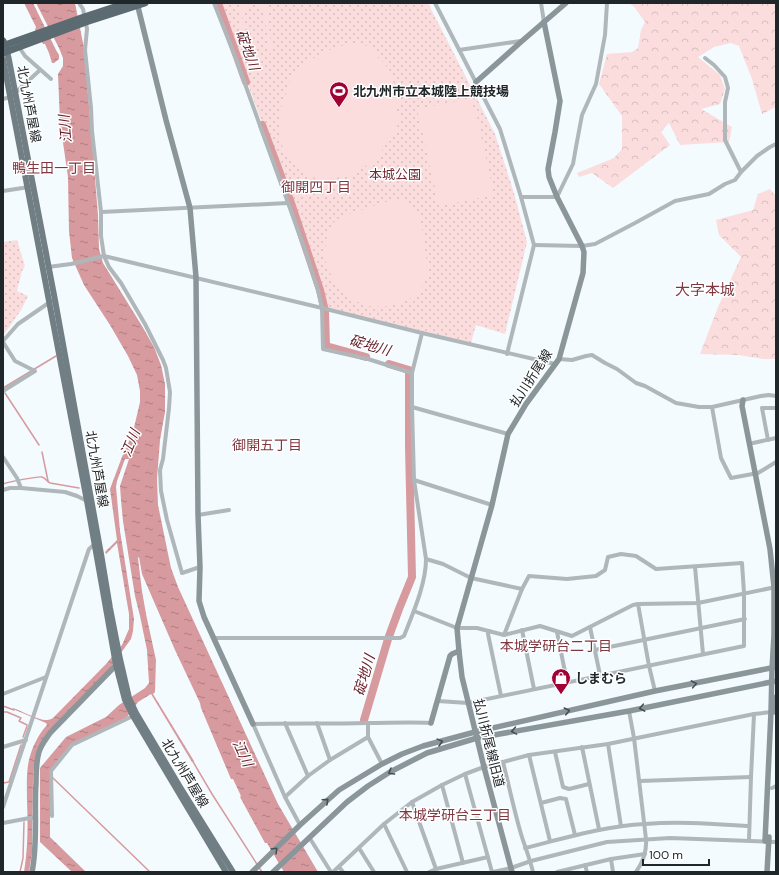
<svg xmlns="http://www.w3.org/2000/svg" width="779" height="875" viewBox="0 0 779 875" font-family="'DM Sans','Noto Sans JP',sans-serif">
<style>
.forest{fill:url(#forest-crowns)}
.park{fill:url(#park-dots)}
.pitch{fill:#fbddde;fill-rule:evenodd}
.water{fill:url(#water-ripples)}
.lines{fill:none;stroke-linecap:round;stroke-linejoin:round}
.stream{stroke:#d79a9e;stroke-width:1.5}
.river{stroke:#d79a9e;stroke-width:8}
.street{stroke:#afb7ba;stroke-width:4}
.secondary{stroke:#8b969b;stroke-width:5.5}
.primary{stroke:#717f85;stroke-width:6}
.highway{stroke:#5b6b71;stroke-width:7}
.oneway{stroke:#454e52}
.labels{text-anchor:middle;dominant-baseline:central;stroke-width:3;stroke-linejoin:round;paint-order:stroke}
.poi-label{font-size:13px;font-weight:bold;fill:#20272a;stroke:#fff;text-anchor:start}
.street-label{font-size:13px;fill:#20272a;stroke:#fff}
.park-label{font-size:13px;fill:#722932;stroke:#fff}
.water-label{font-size:14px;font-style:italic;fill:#651d28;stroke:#fff}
.neighbourhood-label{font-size:14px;fill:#813941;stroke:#fff}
.quarter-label{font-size:15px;fill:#813941;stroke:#fff}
</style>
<defs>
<pattern id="forest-crowns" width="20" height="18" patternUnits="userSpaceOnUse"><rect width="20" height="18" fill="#fbddde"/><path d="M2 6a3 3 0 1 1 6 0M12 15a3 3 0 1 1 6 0" fill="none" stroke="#d7bebf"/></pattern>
<pattern id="park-dots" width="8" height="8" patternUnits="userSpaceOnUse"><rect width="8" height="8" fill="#fbddde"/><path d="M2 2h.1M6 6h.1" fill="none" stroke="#d7bebf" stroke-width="1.8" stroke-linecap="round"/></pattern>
<pattern id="water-ripples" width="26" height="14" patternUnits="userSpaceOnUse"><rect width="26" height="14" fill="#d79a9e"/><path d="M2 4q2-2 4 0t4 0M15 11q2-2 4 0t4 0" fill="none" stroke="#ae7e81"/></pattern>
</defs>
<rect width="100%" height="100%" fill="#f3fbfe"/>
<g class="forest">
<path d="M629,3h147v104l-14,7 -10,-35 -13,-33 -8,-3 -17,4 -16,10 22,18 5,14 -5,15 -19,5 31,18 -3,15 -49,3 -11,-22 -8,9 9,13 -57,43 -21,-15 -13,4 -2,-4 37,-15 8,-9v-33l-23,-32 8,-30 25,-2 6,-4 3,-18 4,-8 -10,-14z"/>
<path d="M770,189l6,7v163h-13l-24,-4 -39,-1 18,-47 23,-50 -22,-22 -3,-15 37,-10 5,-16z"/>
</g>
<g class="park">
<path d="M218,3h210l41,80 26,51 19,59 13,49 -22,92 -29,-9 -5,18 -146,-36 -1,-9 -33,-96z"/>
<path d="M17,240l8,26 -3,5 -5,20 11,5 -7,14 -18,26v-94z"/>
</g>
<g class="pitch">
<path d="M247,3h12l4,2v-2h3l6,50c-6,1 -10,8 -17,6 -4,-1 -8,-4 -10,-7 -2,-4 -6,-38 -4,-42 1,-3 3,-5 6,-7zM254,4l4,1 6,6 5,37c-5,11 -16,13 -22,1l-5,-34c2,-7 5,-10 12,-11z"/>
<path d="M350,44l17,2 9,6v4l8,7 8,11 3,17 7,4 -7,18 6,2 -4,12 -9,14 4,3 -2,3 -4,-3 -9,15 -9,9 -5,-5 -14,16 -4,-6c-2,1 -5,4 -8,5 -8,4 -19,1 -27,-2 -35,-18 -38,-56 -21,-89l-2,-1 6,-10h2c17,-20 29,-26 55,-32z"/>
<path d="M466,99l5,2 5,11 18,83 -55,11 -22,-97z"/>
<path d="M402,200c4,2 8,4 11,7 11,11 12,44 14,61 1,13 -6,23 -16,30 -7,5 -15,7 -23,8 -29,5 -53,-15 -62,-43 -2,-6 -1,-14 0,-21 1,-8 4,-18 12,-23 7,-5 17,-7 26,-10 8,-2 17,-6 26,-8 3,-1 8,-1 12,-1z"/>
</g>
<g class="water">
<path d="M24,3h9l23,47 3,5v4l-5,4h-2l-3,-10 -4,-9h-2l-8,-14 1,-3z"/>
<path d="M36,3h39l9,45 5,58 9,109 1,34 4,14 39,63 12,21 7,18 4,19v28l-5,28 -3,39 1,26 13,63 7,19 100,217 40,68h-34l-17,-29h-2l-25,-46 1,-1 -8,-17h-2l-30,-71 -1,-5 -25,-53 -33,-76 -3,-17 -1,1 4,33 4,23 10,46 -1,32 -2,2 41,67 -2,1 -41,-68 -13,8 -11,15 -55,27 -22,27v66l36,35h-14l-32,-30v-74l26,-31 40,-20 13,-12 26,-17 4,-5 -2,-33 -7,-34 -5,-20 -12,-75 -2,-21 -1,-14 9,-27h-4l-8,22 -1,6 4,44 14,88 -1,12 -2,8 -21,29 -61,63 -15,35 -1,12 -1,74 -3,20h-5c4,-24 4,-47 3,-71 0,-14 -1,-28 2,-41 3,-13 9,-25 18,-35l-1,-2 -33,-14v-1c8,3 27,13 34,12 2,0 4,-1 6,-2l53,-54 16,-19 7,-16v-15l-12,-71 -11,11 -1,-2 12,-12 -7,-51 12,-32 11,-25 7,-30v-11l-3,-16 -9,-19 -18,-31 -26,-40 -12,-27 -3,-27 -1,-54 -8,-55 -2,-48 5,-8v-8l-4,-10z"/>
</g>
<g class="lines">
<g class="stream">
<path d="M3,388l53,-32"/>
<path d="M5,393l34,52"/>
<path d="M42,452l6,29"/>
<path d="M3,484c4,-2 36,-8 39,-7 3,1 5,4 8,6l29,5"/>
<path d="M3,706l11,4"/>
<path d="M3,712h4l14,6 -2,3 8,4"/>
<path d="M23,737l4,-11"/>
<path d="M192,760l20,34 50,78"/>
<path d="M53,778l97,94"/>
<path d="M3,783l6,-1 12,-37"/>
<path d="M20,872l3,-14 1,-36"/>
</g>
<g class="river">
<path d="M218,3l28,79"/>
<path d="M262,125l29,78 29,87 5,21 1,35 40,11"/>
<path d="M364,720l24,-81 11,-30 13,-32 -3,-130v-77l-20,-6"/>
</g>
<g class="street">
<path d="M79,3l4,6 4,20 -2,21 6,58 1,23 9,81v24l3,20 5,11 12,16 24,41 18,36 3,8 4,24 -1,16 -6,51 -3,11 1,21 6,29 15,53 18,-6"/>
<path d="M214,3l22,56 68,188 14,43 4,18 1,41 45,10 44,14"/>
<path d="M435,3l65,126 21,68 13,48 -27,109"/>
<path d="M541,3l3,19"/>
<path d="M19,47l6,9 26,23"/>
<path d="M459,50l62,-9"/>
<path d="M705,58l9,7 11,12 3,11 -3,14v38l16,32"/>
<path d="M3,99l7,-2 5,-4 25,-23"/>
<path d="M3,191l26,-4"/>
<path d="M521,197h36l16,-33 3,-17 6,-32 14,-31 9,-49 2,-32"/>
<path d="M101,212l187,-9"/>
<path d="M534,245l48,1 13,-2 40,-21 40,-22 34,-7 16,-10 10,-4 6,-8 16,-16 13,-9 6,-3"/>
<path d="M48,267l23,-3 33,-8 218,52 100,25 133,31"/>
<path d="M3,341l15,-17 32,-22 5,-2"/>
<path d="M3,342l12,19 20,10 -32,20"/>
<path d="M559,359l13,1 14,-4 6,-1 13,8 12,6 19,14 9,3 31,17 23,4h13l49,-11 8,-1 7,1"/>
<path d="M412,407l96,27"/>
<path d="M712,407l9,51 10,20 27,-5 18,-11"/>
<path d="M768,440l-6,-32h14"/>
<path d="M753,443l23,-5"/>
<path d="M3,457l14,21 4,10"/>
<path d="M414,480l78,25"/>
<path d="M3,490l7,-2h11l44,4 12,4 10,5"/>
<path d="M198,515l31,-5"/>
<path d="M426,559l17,5 28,14 51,11"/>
<path d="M695,567l8,87"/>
<path d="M414,611l43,17h20l27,7 36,-9 32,10 61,-31 5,-1"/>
<path d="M590,627l10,48"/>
<path d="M522,630l12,59"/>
<path d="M489,631l-1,3 13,62"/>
<path d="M557,632l10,50"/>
<path d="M214,638h186l4,-2c9,-23 22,-52 22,-77l-12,-79 -2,-73v-34l10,-40"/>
<path d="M595,650l150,-31"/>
<path d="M655,691l-6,-25 -11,-62 60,-1 78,-16"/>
<path d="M3,694l43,-17"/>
<path d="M438,701l30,2 276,-57v-53l-2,-30 -86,6 -20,-13 -15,-2 -13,3 -3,13 -9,6 -29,3 -38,-3 -7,13 -18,46"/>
<path d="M629,711l5,27 12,101c1,13 -3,23 -10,33"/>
<path d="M285,723l23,53"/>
<path d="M317,723l13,37"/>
<path d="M368,737v-14"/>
<path d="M608,744l13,82"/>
<path d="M3,747l23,-7"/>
<path d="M582,747l17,82"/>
<path d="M555,752l8,35 6,2 20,-5"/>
<path d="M529,755l21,86"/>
<path d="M503,762c6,24 11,48 18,72 4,13 9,25 12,38"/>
<path d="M465,774l27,98"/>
<path d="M640,781l111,-4"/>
<path d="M442,785l21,78"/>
<path d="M772,788l4,-2"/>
<path d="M285,797l23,-21 22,-16 38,-23 14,27"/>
<path d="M412,802l24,67"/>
<path d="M541,803l19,-5 6,1 9,36"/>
<path d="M3,807l86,-258 7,-6"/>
<path d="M52,816l-1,-45 21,-26 63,-30"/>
<path d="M3,823l32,-6"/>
<path d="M384,824l23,48"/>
<path d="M300,825l-15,-28 -32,-73c38,-1 76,0 114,-1 21,0 43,-1 64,0"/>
<path d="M309,837l22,35"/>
<path d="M749,840l2,-63 3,-63"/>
<path d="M359,848l15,24"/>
<path d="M525,848c40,-10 79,-22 120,-24 35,-3 70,0 104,2"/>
<path d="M611,859l2,13"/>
<path d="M585,865l2,7"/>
<path d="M339,867l4,5"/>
<path d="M333,872l51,-48 28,-22 30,-17 23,-11 19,-7 45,-12 79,-11 146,-30 18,-2"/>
<path d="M429,872l7,-3 52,-12"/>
<path d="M493,872l18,-4 20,-7 76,-19 63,-4 106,4"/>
<path d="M557,872l54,-13 34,-5"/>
</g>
<g class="secondary">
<path d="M137,3l29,117 24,88 6,69 2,238 2,52 -1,34 5,16 49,107"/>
<path d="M476,82l46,-41 44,-38"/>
<path d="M743,400l-1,6 28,143 4,38v48l-2,34 -1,43 -6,129"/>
<path d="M775,712l1,-15"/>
<path d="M431,723l19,-67 2,-2 7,-3"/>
<path d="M32,872c6,-29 2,-60 4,-89 0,-11 0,-21 3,-31 2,-7 7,-13 11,-19l68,-70"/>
<path d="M252,872l48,-47 39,-35 43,-26 20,-10 21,-8 52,-14 180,-41 121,-24"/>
<path d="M273,872l74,-70 21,-16 22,-14 37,-19 50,-15 152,-27 147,-30"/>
<path d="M512,872l-28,-105 -22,-90 -3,-26 -2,-23 35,-123 16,-71 18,-30 33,-45 24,-86 1,-21 -2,-6 -25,-49 -8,-20 -1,-8 7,-37 5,-31 -16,-79"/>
<path d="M767,872l2,-35"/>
</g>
<g class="primary">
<path d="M6,47l3,13 46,240 46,254 9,54 10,51 9,39 7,15 44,74 53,85"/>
<path d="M3,59l84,442 29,164 9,35 8,16 93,156"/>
</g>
<g class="highway">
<path d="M3,41l2,4 79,-28 43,-14"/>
<path d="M3,53l83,-31 59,-19"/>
</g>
</g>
<defs><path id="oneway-chevron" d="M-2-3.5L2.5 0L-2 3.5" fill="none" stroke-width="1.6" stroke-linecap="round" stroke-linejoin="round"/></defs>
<g class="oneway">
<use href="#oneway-chevron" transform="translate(694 684) rotate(-11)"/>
<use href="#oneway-chevron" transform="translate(642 708) rotate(169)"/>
<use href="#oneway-chevron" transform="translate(567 711) rotate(-13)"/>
<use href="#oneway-chevron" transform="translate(514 731) rotate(170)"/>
<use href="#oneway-chevron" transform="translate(440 742) rotate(-15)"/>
<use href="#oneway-chevron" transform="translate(391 772) rotate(150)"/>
<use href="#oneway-chevron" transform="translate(326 801) rotate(-42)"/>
<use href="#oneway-chevron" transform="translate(275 850) rotate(-45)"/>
</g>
<defs>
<symbol id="stadium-pin" viewBox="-11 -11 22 30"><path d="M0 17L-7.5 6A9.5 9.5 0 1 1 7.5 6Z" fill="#a10133" stroke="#fff"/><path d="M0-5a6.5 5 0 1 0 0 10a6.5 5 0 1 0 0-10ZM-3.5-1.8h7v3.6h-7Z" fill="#fff"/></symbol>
<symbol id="shop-pin" viewBox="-11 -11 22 30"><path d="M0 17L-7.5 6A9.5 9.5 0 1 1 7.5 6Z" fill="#a10133" stroke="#fff"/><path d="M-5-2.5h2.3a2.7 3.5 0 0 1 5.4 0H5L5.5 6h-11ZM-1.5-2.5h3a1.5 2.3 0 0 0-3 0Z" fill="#fff"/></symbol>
</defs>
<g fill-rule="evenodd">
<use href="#stadium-pin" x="328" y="80" width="22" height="30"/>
<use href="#shop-pin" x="550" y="667" width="22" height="30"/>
</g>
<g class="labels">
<g class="poi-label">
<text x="353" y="91">北九州市立本城陸上競技場</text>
<text x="575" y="678">しまむら</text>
</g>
<g class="street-label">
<text transform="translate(29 104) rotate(79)">北九州芦屋線</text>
<text transform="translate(531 378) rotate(-57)">払川折尾線</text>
<text transform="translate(97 469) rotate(80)">北九州芦屋線</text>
<text transform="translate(489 743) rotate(76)">払川折尾線旧道</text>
<text transform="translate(185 773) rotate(59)">北九州芦屋線</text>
</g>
<g class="park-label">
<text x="395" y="174">本城公園</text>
</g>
<g class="water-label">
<text transform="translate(248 50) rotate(70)">碇地川</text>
<text transform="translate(65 129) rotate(-95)">江川</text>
<text transform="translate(370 345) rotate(16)">碇地川</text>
<text transform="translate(130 443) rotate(-68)">江川</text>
<text transform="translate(364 675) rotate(-74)">碇地川</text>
<text transform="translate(243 753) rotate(65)">江川</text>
</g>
<g class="neighbourhood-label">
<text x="54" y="168">鴨生田一丁目</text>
<text x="316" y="187">御開四丁目</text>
<text x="267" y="445">御開五丁目</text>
<text x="556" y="646">本城学研台二丁目</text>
<text x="455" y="815">本城学研台三丁目</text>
</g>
<g class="quarter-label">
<text x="705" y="290">大字本城</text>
</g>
</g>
<rect width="779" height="875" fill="none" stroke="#20272a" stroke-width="8"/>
<path d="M643 859v6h66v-6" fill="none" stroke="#20272a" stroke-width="2"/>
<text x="649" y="859" font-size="12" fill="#20272a" stroke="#ffffff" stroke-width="3" paint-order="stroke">100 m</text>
</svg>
